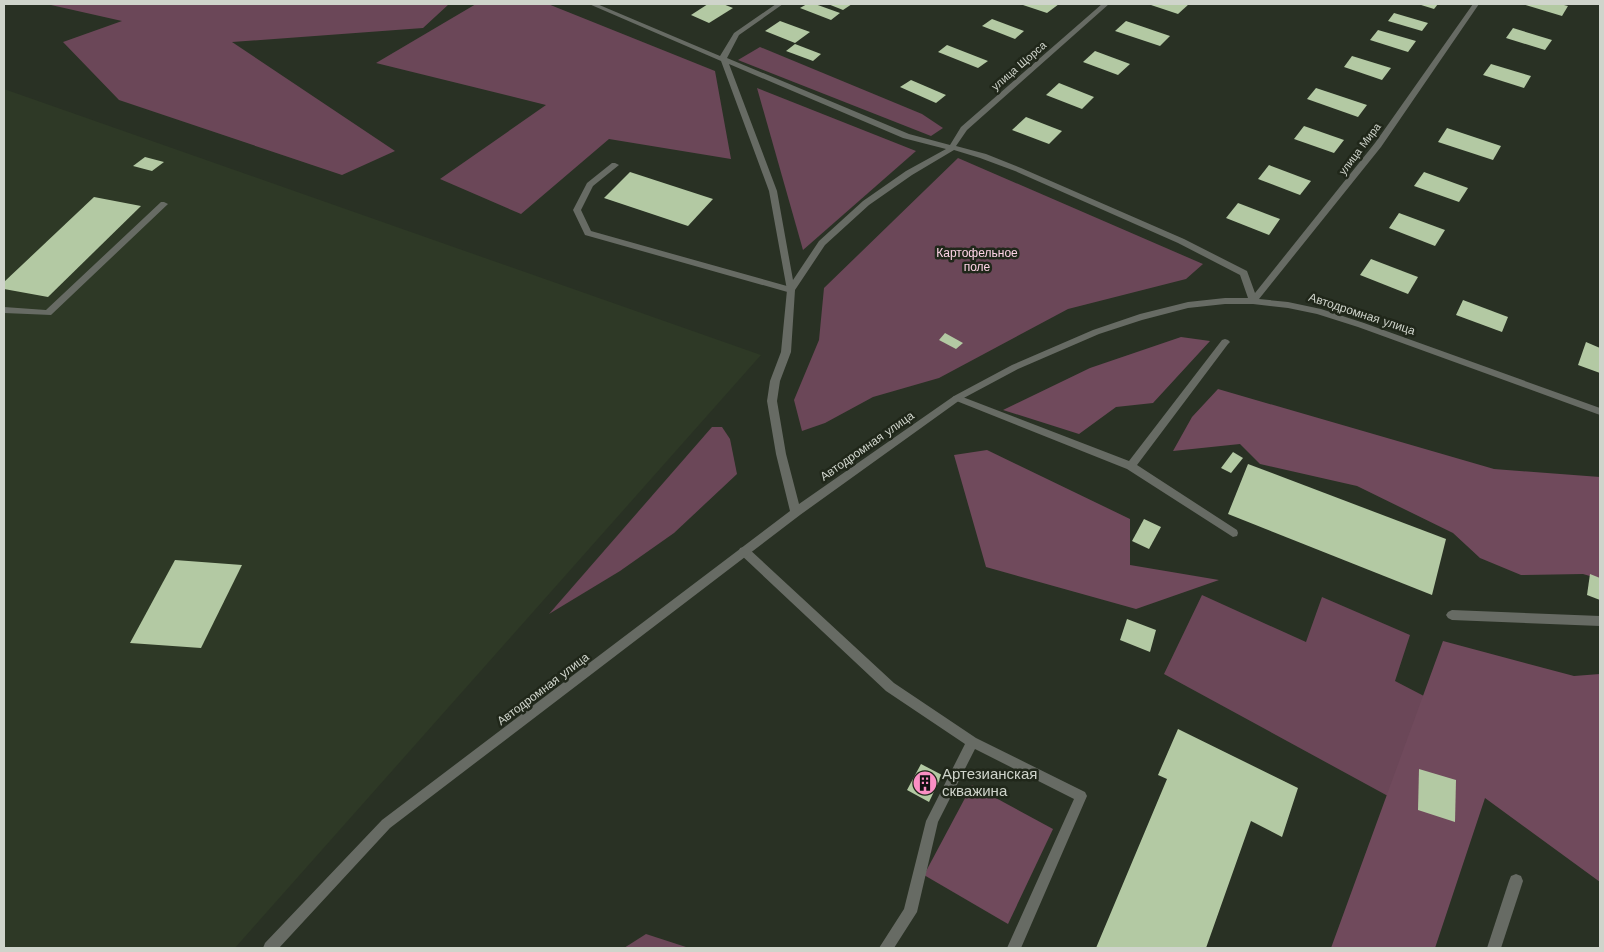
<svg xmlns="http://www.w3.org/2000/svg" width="1604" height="952" viewBox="0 0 1604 952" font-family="'Work Sans',sans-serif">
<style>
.built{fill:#2e3926}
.green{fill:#6b4758}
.forest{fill:#704a5c}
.building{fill:#b3c9a3}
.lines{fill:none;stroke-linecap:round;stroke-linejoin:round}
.lane{fill:#676b64;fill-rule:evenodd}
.street{fill:#676b64;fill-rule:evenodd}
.labels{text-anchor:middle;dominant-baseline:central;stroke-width:5;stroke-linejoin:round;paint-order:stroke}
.far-street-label{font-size:11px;fill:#cfd4cb;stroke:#20271a}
.park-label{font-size:12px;fill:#fdd3e5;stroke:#20271a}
.street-label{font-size:12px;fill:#cfd4cb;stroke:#20271a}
.near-poi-label{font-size:15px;fill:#cfd4cb;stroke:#20271a;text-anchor:start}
</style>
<rect width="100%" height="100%" fill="#293124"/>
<path class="built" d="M4,89l757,266 -526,593h-231z"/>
<g class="green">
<path d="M54,4h395l-26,24 -191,14 163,109 -53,24 -223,-75 -56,-58 59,-21 -71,-16z"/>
<path d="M476,4h72l167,67 16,88 -122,-20 -88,75 -81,-35 106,-74 -170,-42z"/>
<path d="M760,47l162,67 21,14 -12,8 -193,-76z"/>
<path d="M757,88l159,63 -113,99z"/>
<path d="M958,158l245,106 -17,15 -118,30 -129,69 -66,19 -48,26 -23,8 -8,-31 25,-60 5,-52z"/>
<path d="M712,427h10l8,12 7,35 -63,59 -54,38 -71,43z"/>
<path d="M1202,595l104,47 16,-45 88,38 -15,46 79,41 -20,110 -290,-158z"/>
<path d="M646,934l43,14h-65z"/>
</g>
<g class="forest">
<path d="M1181,337l29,4 -57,62 -37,4 -37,27 -76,-24 87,-42z"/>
<path d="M1218,389l276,80 106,8v102l-17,-5 -62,1 -41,-17 -27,-25 -96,-47 -97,-22 -20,-20 -67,7 19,-34z"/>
<path d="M987,450l143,69v46l89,15 -83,29 -150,-42 -32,-112z"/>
<path d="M1443,641l131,35 26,-2v208l-115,-84 -50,150h-104z"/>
<path d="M972,785l81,44 -45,95 -84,-49z"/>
</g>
<g class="building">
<path d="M708,4h15l10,4 -24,15 -18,-8z"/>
<path d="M807,4h8l25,9 -9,7 -31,-12z"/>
<path d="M828,4h24l-9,6z"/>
<path d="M1025,4h34l-12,9 -24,-8z"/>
<path d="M1148,4h41l-11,10z"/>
<path d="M1418,4h20l-4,5z"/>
<path d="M1522,4h38l8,2 -6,10z"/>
<path d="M1394,13l34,10 -6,8 -34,-10z"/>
<path d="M992,19l32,12 -9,8 -33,-13z"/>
<path d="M780,21l30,11 -15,11 -30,-12z"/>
<path d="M1126,21l44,15 -10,10 -45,-15z"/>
<path d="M1513,28l39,12 -7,10 -39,-12z"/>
<path d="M1378,30l38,11 -8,11 -38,-12z"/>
<path d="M795,44l26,10 -8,7 -27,-10z"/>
<path d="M947,45l41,16 -10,7 -40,-16z"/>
<path d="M1095,51l35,13 -12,11 -35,-13z"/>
<path d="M1352,56l39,12 -9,12 -38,-13z"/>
<path d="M1491,64l40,12 -7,12 -41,-13z"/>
<path d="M911,80l35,15 -10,8 -36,-16z"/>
<path d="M1059,83l35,14 -12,12 -36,-14z"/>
<path d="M1316,88l51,17 -9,12 -51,-18z"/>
<path d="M1026,117l36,14 -13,13 -37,-14z"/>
<path d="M1304,126l40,14 -10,13 -40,-14z"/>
<path d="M1447,128l54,18 -8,14 -55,-18z"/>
<path d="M145,157l19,5 -12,9 -19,-5z"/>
<path d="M1269,165l42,16 -11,14 -42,-16z"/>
<path d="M630,172l83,27 -25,27 -84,-28z"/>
<path d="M1424,172l44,16 -9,14 -45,-16z"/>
<path d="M94,197l47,9 -93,91 -44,-8v-7z"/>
<path d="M1238,203l42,16 -11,16 -43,-17z"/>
<path d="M1399,213l46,17 -10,16 -46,-18z"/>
<path d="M1371,259l47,18 -10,17 -48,-19z"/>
<path d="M1463,300l45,17 -6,15 -46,-17z"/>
<path d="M945,333l18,10 -7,6 -17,-9z"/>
<path d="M1586,342l14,6v25l-22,-8z"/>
<path d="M1233,452l10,6 -12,15 -10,-5z"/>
<path d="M1248,464l198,75 -14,56 -204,-81z"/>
<path d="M1144,519l17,8 -12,22 -17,-8z"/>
<path d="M175,560l67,5 -41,83 -71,-5z"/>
<path d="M1590,574l10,4v22l-13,-5z"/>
<path d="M1127,619l29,11 -6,22 -30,-12z"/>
<path d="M1178,729l120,59 -16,49 -31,-16 -45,127h-110l71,-169 -9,-4z"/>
<path d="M921,764l21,11 -13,27 -22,-12z"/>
<path d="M1419,769l37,11 -1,42 -37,-12z"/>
</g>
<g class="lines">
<g class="lane">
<path d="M612,163h3l4,2 -26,21 -12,24 10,21 203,57 1,2 -1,2 -3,1 -206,-58 -12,-25 14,-27z"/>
<path d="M161,202h3l4,2 -117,111 -47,-2v-6l42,3z"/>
<path d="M1225,339l3,1 2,2 -2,2 -91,121 100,65 1,3 -1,3 -4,1 -106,-68 -173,-69 -2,-2 2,-2h6l169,65 93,-121z"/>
<path d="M744,547l4,1 146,135 82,55 109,54 2,4 -66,152h-14l67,-149 -99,-50 -37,73 -21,90 -23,36h-15l25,-39 22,-88 39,-77 -79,-53 -146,-137 -1,-3 1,-3z"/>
<path d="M1452,610l148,6v10l-148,-6 -4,-2 -2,-3 2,-3z"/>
<path d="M1516,874l5,2 2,5 -22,67h-14l22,-67 2,-5z"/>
</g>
<path class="street" d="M589,4h8l123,52 14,-23 42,-29h7l-44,31 -12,23 182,76 41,11 11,-18 141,-123h7l-142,126 -11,16 30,8 35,14 163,71 63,32 8,22 120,-150 98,-139h6l-98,143 -122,152 29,3 33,7 43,14 236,85v7l-242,-88 -41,-13 -29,-6 -35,-4h-28l-37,4 -46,12 -43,14 -81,35 -58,31 -160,115 -410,313 -111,120h-16l2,-5 117,-123 408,-309 -14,-57 -9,-53 3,-20 11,-29 6,-62 -18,-99 -48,-130zM729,64l174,74 43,11 -40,22 -43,30 -44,40 -26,39 -16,-89zM954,150l26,8 35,13 163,72 62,32 8,23h-23l-37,4 -48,12 -47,16 -81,35 -58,31 -155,108 -13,-50 -9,-53 3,-20 11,-29 4,-62 30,-45 44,-40 43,-30z"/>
</g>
<defs>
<symbol id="building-disc" viewBox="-11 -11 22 22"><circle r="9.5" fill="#fb8fc4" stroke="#20271a"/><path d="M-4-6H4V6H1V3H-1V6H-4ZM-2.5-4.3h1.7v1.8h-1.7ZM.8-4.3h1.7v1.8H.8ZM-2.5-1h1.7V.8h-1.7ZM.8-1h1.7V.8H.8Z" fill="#111"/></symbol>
</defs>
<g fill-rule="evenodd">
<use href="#building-disc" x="911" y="769" width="28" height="28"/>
</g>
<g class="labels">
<g class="far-street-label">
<text transform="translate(1019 66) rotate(-41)">улица Щорса</text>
<text transform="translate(1360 149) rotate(-53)">улица Мира</text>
</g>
<g class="park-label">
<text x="977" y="253">Картофельное<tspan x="977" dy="14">поле</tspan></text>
</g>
<g class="street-label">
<text transform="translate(1362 314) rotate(18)">Автодромная улица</text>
<text transform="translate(867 446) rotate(-35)">Автодромная улица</text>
<text transform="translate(543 689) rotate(-37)">Автодромная улица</text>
</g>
<g class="near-poi-label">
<text x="942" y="774">Артезианская<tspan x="942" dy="17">скважина</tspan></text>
</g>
</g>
<rect width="1604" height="952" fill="none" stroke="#cfd4cb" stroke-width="10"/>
</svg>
